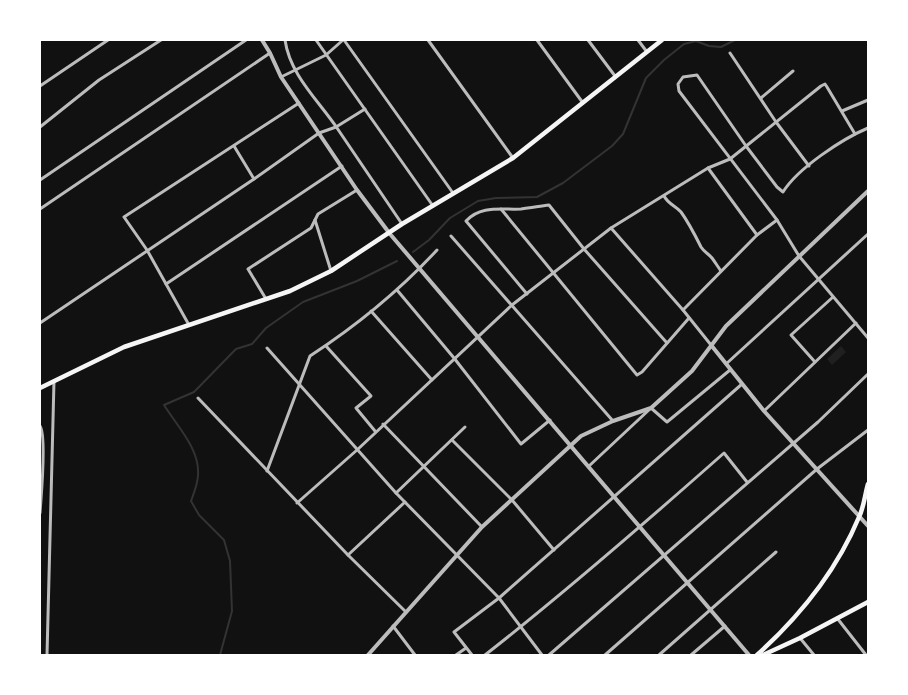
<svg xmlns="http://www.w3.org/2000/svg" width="908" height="695" viewBox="0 0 908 695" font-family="Montserrat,sans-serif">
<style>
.green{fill:#202020}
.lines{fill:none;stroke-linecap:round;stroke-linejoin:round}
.stream{stroke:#333;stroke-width:2}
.minor{stroke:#bcbcbc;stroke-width:3}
.tertiary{stroke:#bcbcbc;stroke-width:4}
.secondary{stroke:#f5f5f5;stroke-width:4.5}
</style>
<rect width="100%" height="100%" fill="#111"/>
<path class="green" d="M841,346l5,6 -14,13 -5,-6z"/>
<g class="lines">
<g class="stream">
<path d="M413,252l16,-12 21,-22 28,-17 18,-3 41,-1 26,-14 49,-37 11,-12 23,-56 18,-18 20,-16 12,-3 13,5 12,1 14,-7"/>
<path d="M220,655l12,-44 -2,-50 -6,-21 -25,-25 -8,-14c3,-8 7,-18 7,-26 2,-26 -21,-49 -34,-70l30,-13 42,-43 16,-5 14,-16 37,-26 54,-21 40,-20"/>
</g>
<g class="minor">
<path d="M285,40c5,35 33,60 52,88 22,32 43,64 65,96"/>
<path d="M316,40l117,166"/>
<path d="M344,40l109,153"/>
<path d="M428,40l85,118"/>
<path d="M537,40l46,63"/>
<path d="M588,40l27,36"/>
<path d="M638,40l9,12"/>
<path d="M730,53l46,69 33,44"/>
<path d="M281,77l45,-22 17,-15"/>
<path d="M40,86l68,-46"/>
<path d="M761,98l32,-27"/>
<path d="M842,111l26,-11"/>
<path d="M40,127l59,-47 62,-40"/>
<path d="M868,128c-26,11 -70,40 -85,64l-6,-5 -31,-41 -49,-71 -14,2 -5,7 1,7 98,129 22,36 69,82"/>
<path d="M234,146l20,33"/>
<path d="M708,168l49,67"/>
<path d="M40,180l206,-140"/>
<path d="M664,196c4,8 12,10 17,16 8,11 14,23 20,35 3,5 8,7 11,11 3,4 6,9 9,13"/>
<path d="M40,209l230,-156"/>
<path d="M501,209l136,166 5,-3 47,-54"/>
<path d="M315,220l16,51"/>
<path d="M611,228l72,82 28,35"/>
<path d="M451,236l162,185"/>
<path d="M166,284l176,-118"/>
<path d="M397,290l57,68 67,86 29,-24"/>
<path d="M527,294l-61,-73c15,-16 35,-11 55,-12 10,-1 19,-3 28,-4l35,44 83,94"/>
<path d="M266,299l-18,-30 63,-41 7,-14 39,-24"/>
<path d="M683,310l74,-75 20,-15"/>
<path d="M371,311l61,69"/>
<path d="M40,323l214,-144 65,-46 17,-6 29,-18"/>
<path d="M189,325l-42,-75 -23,-33 175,-114"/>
<path d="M326,346l45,50 -15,12 19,23"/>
<path d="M267,348l129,145 103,105 43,57"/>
<path d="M815,362l-24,-27 42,-38"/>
<path d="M726,364l142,-130"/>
<path d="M198,398l150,157 58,57"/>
<path d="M764,411l92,-88"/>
<path d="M383,424l99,103"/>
<path d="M40,426c7,10 1,71 0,87"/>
<path d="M452,440l60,60 42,50"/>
<path d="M589,466l62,-58 16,14 63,-52"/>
<path d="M267,471l43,-115c46,-30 90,-66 127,-106"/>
<path d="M396,493l69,-66"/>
<path d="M297,503l60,-53 155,-145 99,-77 97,-60 22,-9 91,-73 4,-2 2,3 28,47"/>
<path d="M348,555l57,-53"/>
<path d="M837,618l29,37"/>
<path d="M393,626l22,29"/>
<path d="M800,638l14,17"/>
<path d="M47,655l7,-274"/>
<path d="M456,655l10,-7"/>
<path d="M472,655l-18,-23 45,-34 243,-214"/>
<path d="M485,655c82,-64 161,-133 239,-202l23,29"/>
<path d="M549,655l269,-233 50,-48"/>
<path d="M605,655l212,-186 51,-39"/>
<path d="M659,655l117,-103"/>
<path d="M691,655l34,-29"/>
</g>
<g class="tertiary">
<path d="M262,40l8,13 11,24 76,113 33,44 359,421"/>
<path d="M711,345l53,66 104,115"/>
<path d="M368,655l114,-128 99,-91 32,-15 38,-13 41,-37 34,-45 142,-135"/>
</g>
<g class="secondary">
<path d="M40,388l84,-41 166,-56 41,-20 71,-47 111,-66 149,-118"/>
<path d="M757,655c42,-38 80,-85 102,-138 5,-10 6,-23 9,-33"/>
<path d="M763,655l37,-17 68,-36"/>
</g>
</g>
<rect width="908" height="695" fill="none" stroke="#ffffff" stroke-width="82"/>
</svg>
